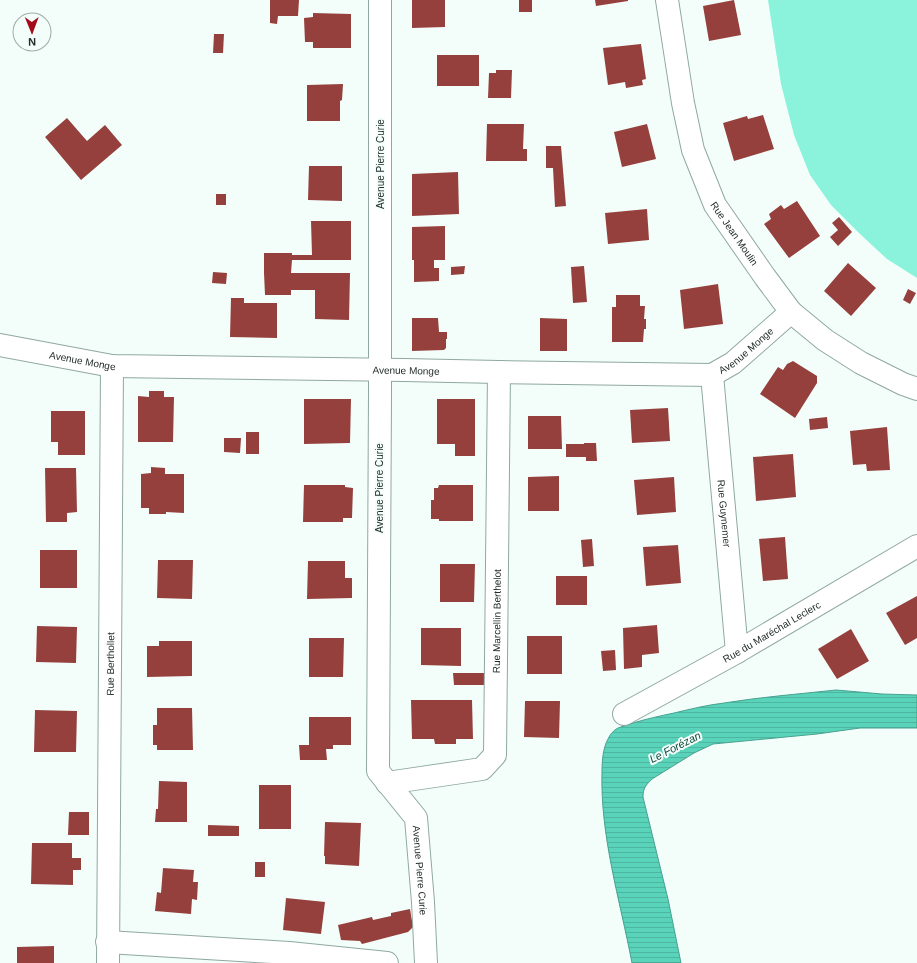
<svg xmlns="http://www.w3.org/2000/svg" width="917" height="963" viewBox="0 0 917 963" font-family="Arial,sans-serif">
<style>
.green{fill:#8bf3db}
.water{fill:url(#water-rules);stroke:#49a18f}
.building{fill:#95403c}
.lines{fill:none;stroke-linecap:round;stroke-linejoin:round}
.minor-casing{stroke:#8fa8a1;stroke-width:24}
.minor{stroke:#fff;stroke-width:22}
.labels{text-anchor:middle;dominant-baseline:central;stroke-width:4;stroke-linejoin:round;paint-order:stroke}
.street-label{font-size:10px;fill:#232d2b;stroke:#f3fefb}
.water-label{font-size:11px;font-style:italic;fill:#12473d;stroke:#f3fefb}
</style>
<defs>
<pattern id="water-rules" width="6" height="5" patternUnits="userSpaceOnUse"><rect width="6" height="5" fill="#59d3ba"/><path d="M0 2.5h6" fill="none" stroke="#4db5a0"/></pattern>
</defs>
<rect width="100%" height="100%" fill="#f3fefb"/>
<path class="green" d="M768,0h149v278l-30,-19 -27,-25 -29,-29 -21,-30 -16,-40 -13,-51z"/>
<path class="water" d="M836,690l46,4 35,1v33h-57l-43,6 -104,10 -19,9 -42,26c-6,6 -9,9 -9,18l25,102 13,64h-49c-12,-63 -32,-127 -30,-192 0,-10 1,-23 6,-32 2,-5 6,-9 10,-11 5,-2 10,-3 15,-5 13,-4 27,-7 41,-10 17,-4 33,-8 50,-10 37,-6 75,-9 112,-13z"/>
<g class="building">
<path d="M270,0h29l-1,16h-20l-1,8 -7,-1z"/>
<path d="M412,0h33v27l-33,1z"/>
<rect x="519" y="0" width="13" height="12"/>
<path d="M595,0h33v1l-32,5z"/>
<path d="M734,0l7,35 -32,6 -6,-35z"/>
<path d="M313,13l38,1v34h-38v-6h-8l-1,-24 9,-1z"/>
<path d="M214,34h10l-1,19h-10z"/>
<path d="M641,44l5,35 -4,1 1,5 -17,3 -1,-6 -17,3 -5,-37z"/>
<rect x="437" y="55" width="42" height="31"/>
<path d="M496,70h16l-1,28h-23l1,-25h7z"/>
<path d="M343,84l-1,16 -2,1v20h-33v-36z"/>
<path d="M763,115l11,34 -40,12 -11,-38 24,-7 1,3z"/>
<path d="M67,118l20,23 18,-16 17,20 -41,35 -36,-43z"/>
<path d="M487,124h37l-1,25h4v12h-41z"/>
<path d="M647,124l9,35 -34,8 -8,-35z"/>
<path d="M546,146h15l5,60 -11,1 -2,-39h-7z"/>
<path d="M309,166h33v35l-34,-1z"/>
<path d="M458,172l1,42 -47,2v-42z"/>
<rect x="216" y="194" width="10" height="11"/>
<path d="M797,201l23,35 -31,22 -25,-34 7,-5 -2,-5 12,-9 3,4z"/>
<path d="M647,209l2,31 -41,4 -3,-31z"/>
<path d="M839,217l13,15 -14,14 -8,-9 8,-7 -6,-7z"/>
<path d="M311,221h40v39h-59l-1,13h59l-1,47 -34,-1v-29h-24v5h-26l-1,-22v-20h28v2h20z"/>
<path d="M445,226v34h-11v8h5v13l-25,1v-22h-2v-33z"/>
<path d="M848,263l28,25 -25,28 -27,-25z"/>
<path d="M465,266l-1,8 -13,1v-8z"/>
<path d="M584,266l3,36 -14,1 -2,-36z"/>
<path d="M213,272l14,1 -1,11 -14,-1z"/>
<path d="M718,284l5,40 -39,5 -4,-39z"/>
<path d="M908,289l8,4 -6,11 -7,-4z"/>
<path d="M616,295h24v11h5l-1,13h2v10h-2l-1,13h-31v-35h4z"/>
<path d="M231,298h13v5h33v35l-47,-1z"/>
<path d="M412,318h26l1,14h8v7h-1v9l-2,2 -32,1z"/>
<path d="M540,318l27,1v32h-27z"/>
<path d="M793,361l24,15v7l-22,35 -35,-24 18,-27 5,3 4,-6z"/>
<path d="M149,391h15v6h10l-1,45h-35v-46l11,1z"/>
<path d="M304,399h47l-1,44 -46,1z"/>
<path d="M437,399h38v57h-20v-12h-18z"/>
<path d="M668,408l2,33 -38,2 -2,-33z"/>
<path d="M51,411h34v44h-27v-13h-7z"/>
<path d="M528,416h33l1,33h-34z"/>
<path d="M827,417l1,11 -18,2 -1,-11z"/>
<path d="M887,427l3,43 -23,1 -1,-7 -13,1 -3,-34z"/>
<rect x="246" y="432" width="13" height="22"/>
<path d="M224,438h17l-1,15 -16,-1z"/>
<path d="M584,443h12l1,18h-11v-4h-20v-13h18z"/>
<path d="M793,454l3,43 -40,4 -3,-44z"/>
<path d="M151,467l14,1v6h19v39l-18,-1v2h-17v-6h-8v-34l10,-1z"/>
<path d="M45,468h31l1,44 -10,1v9h-21z"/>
<path d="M559,476v35h-31v-34z"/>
<path d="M674,477l2,35 -39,3 -3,-35z"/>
<path d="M304,485h41v2l8,1 -1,30h-9v4h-40z"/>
<path d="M439,485h34v36h-34v-2h-8v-19h3v-12h4z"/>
<path d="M785,537l3,42 -25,2 -4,-42z"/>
<path d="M592,539l2,27 -11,1 -2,-27z"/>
<path d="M678,545l3,38 -35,3 -3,-39z"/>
<rect x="40" y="550" width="37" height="38"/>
<path d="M158,560h35l-1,39 -35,-1z"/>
<path d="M308,561h37v17h7v20l-45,1z"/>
<path d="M440,564h35l-1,38h-34z"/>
<rect x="556" y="576" width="31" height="29"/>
<path d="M917,596v42l-12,7 -19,-32z"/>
<path d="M657,625l2,28 -17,2v12l-18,2 -1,-41z"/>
<path d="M37,626l40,1 -1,36 -40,-1z"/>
<path d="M421,628h40v38l-40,-1z"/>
<path d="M851,629l18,32 -32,18 -19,-30z"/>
<rect x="527" y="636" width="35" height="38"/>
<path d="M309,638h35l-1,39h-34z"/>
<path d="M159,641h33v35l-45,1v-31h12z"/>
<path d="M615,650l1,20 -13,1 -2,-20z"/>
<path d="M453,673h33v12h-32z"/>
<path d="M411,700h61l1,39h-17v5h-21l-1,-5h-22z"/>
<path d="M525,701h35l-1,37 -35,-1z"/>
<path d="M157,708h35l1,42h-36v-5h-4v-20h4z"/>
<path d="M35,710l42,1 -1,41h-42z"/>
<path d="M309,717h42v28h-18v4h-7l1,11h-27l-1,-15h10z"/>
<path d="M159,781l28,1v40h-32l1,-13h2z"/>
<rect x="259" y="785" width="32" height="44"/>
<path d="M69,812h20v23h-21z"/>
<path d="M325,822l36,1 -2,43 -34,-2v-8h-1z"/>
<path d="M208,825l31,1v10h-31z"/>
<path d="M32,843h40v15h9v12h-8v15l-42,-1z"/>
<rect x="255" y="862" width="10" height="15"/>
<path d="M163,868l31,2 -1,12h5l-1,18 -5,-1 -1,15 -36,-3 2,-19 4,1z"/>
<path d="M286,898l39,4 -4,32 -38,-4z"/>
<path d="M410,909l3,18 -5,5 -46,12 -2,-3 -19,-1 -3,-15 34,-8 1,3 18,-4v-3z"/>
<path d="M54,946v17h-37v-16z"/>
</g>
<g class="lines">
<defs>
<g id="minor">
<path id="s1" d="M380,0v393l-2,378 38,47 7,84 3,61"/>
<path id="s2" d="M667,0l16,103 10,47 22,55 50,72 26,35 34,28 36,23 42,21 14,5"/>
<path id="s3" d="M0,345l112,21 292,4 95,2 213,3 21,-12 58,-51"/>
<path id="s4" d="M712,375l25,277"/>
<path id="s5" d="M624,714l113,-62 180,-106"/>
<path id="s6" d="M387,783l95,-14 13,-14 4,-383"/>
<path d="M107,942l182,11 98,10"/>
<path id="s7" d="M108,963l4,-597"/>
</g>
</defs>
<use href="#minor" class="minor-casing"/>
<use href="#minor" class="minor"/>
</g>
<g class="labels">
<g class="street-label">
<text transform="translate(380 164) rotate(-90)">Avenue Pierre Curie</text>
<text stroke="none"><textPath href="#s2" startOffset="246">Rue Jean Moulin</textPath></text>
<text stroke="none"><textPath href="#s3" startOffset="756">Avenue Monge</textPath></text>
<text stroke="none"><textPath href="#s3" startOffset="84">Avenue Monge</textPath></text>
<text stroke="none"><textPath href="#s3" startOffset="408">Avenue Monge</textPath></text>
<text transform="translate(379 488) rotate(-90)">Avenue Pierre Curie</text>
<text stroke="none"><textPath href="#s4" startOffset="139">Rue Guynemer</textPath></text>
<text stroke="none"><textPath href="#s6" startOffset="249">Rue Marcellin Berthelot</textPath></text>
<text stroke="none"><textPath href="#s5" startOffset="169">Rue du Maréchal Leclerc</textPath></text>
<text stroke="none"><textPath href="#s7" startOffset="299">Rue Berthollet</textPath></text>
<text stroke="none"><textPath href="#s1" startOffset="884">Avenue Pierre Curie</textPath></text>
</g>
<g class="water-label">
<text transform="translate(675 747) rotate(-27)">Le Forézan</text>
</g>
</g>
<g transform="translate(32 32) rotate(179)"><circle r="19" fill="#f3fefb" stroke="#a0aaa8"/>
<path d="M0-3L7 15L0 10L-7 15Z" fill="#a40b1a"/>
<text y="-6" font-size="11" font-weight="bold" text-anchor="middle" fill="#232d2b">N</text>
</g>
</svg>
